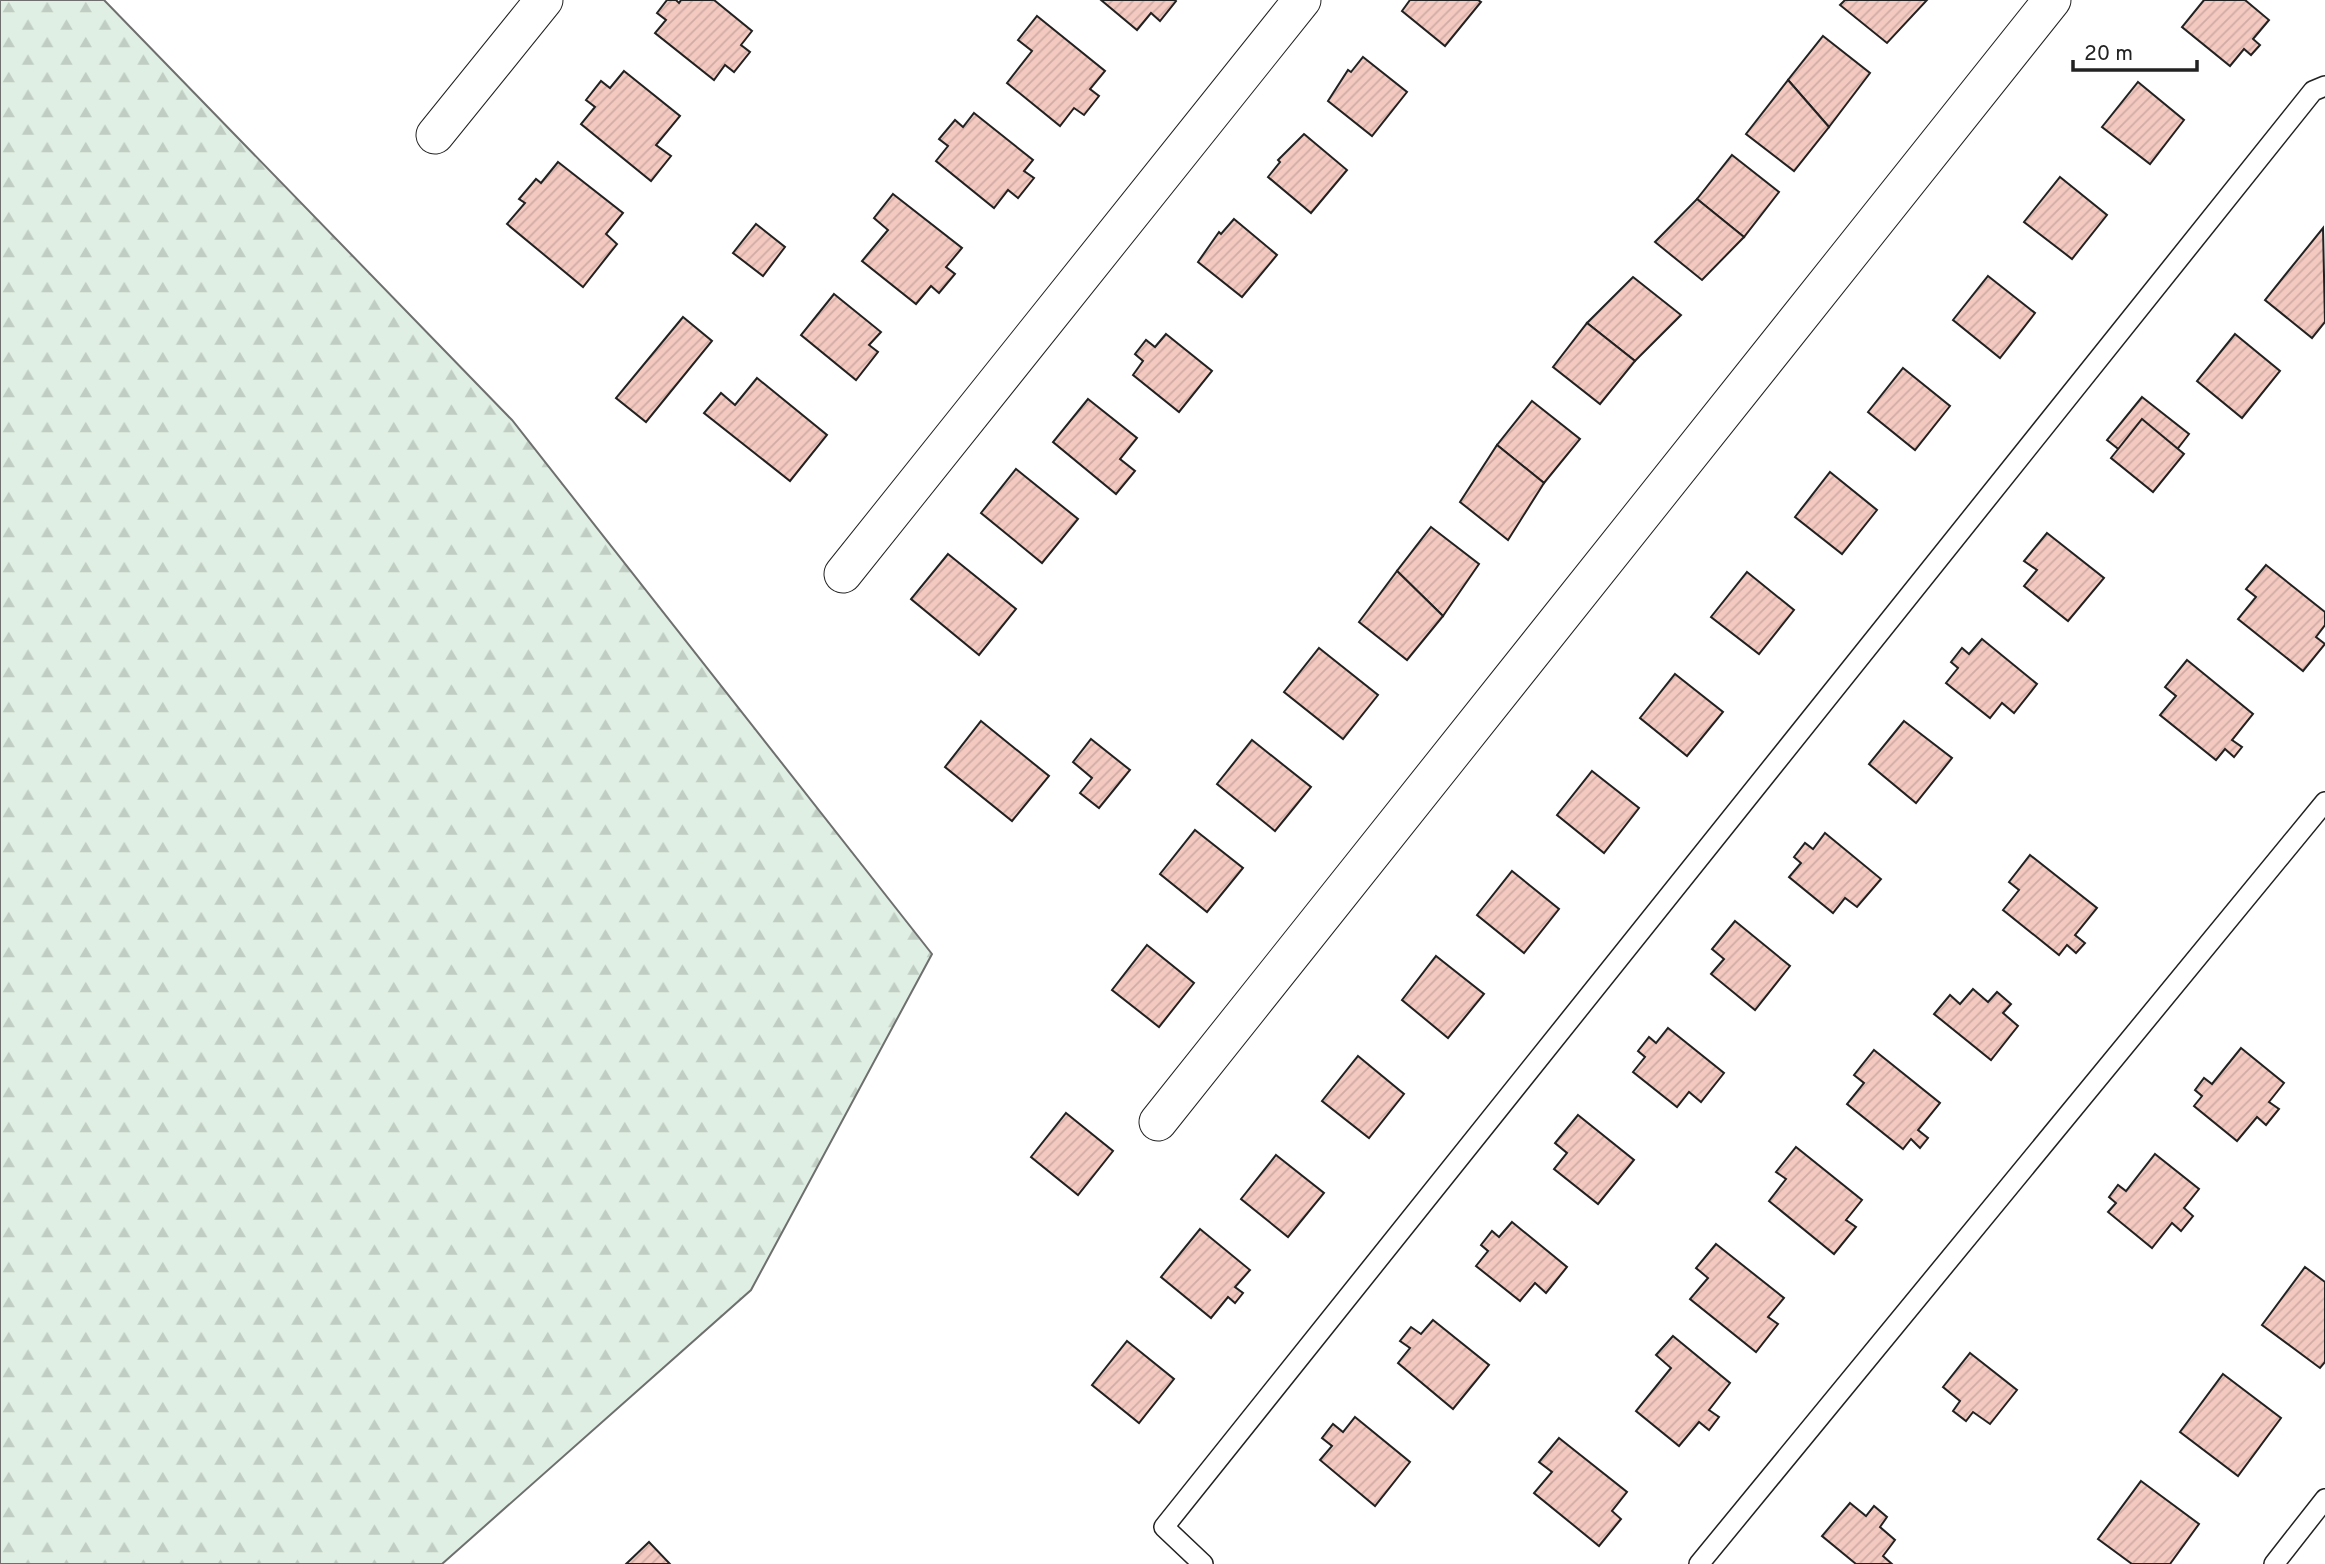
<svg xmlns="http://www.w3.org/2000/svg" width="2325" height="1564" viewBox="0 0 2325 1564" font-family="Overpass,sans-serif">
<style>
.forest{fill:url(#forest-firs);stroke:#6f6f6f;stroke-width:2}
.building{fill:url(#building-hatch);stroke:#222;stroke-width:2}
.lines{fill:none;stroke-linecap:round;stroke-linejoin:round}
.lane-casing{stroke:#222;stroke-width:22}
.street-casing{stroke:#222;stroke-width:39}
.lane{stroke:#fff;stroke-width:19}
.street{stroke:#fff;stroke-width:37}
</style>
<defs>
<pattern id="forest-firs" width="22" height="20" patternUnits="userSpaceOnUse" patternTransform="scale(1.75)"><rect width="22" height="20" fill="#e0efe3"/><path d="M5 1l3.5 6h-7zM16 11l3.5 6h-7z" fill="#c0cdc2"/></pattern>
<pattern id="building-hatch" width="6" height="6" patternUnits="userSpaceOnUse" patternTransform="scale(1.75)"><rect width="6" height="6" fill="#f3c9c0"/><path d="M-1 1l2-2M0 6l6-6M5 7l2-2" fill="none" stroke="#d0aca5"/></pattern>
</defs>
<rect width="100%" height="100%" fill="#fff"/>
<path class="forest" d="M0,0h104l408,420 420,534 -181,336 -309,274h-442z"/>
<g class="building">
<path d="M667,0h9l3,3 2,-3h33l38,31 -11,14 9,7 -16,20 -9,-7 -11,15 -59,-47 11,-13 -9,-7z"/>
<path d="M1101,0h74l1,1 -16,20 -9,-8 -14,17z"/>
<path d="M1410,0h68l3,2 -36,44 -43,-35z"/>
<path d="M1845,0h82l-40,43 -47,-38z"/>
<path d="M2204,0h41l24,20 -16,19 7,6 -9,10 -7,-6 -14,17 -48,-39z"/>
<path d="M1037,16l68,55 -15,18 9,7 -15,19 -10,-7 -14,18 -53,-43 25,-32 -14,-11z"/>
<path d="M1823,36l47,37 -41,54 -41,-47z"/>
<path d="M1363,57l44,35 -35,44 -44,-35 20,-31 3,2z"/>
<path d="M624,71l56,45 -24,29 15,11 -20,25 -70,-57 14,-17 -9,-7 15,-19 9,7z"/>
<path d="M1788,80l41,47 -35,44 -48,-37z"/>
<path d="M2138,82l46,38 -34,44 -48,-37z"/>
<path d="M974,113l59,47 -9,11 10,7 -16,20 -10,-8 -14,18 -58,-47 12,-15 -9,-7 16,-19 8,7z"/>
<path d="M1304,134l43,36 -36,43 -43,-36 12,-15 -2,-2z"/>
<path d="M1732,155l47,37 -35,45 -47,-38z"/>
<path d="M558,162l65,51 -17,21 11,10 -34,43 -76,-63 18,-21 -6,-4 17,-20 5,4z"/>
<path d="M2060,177l47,38 -35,44 -48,-37z"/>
<path d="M893,194l69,54 -16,19 9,7 -16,19 -8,-7 -15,18 -54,-43 26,-31 -14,-12z"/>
<path d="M1697,199l47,38 -42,43 -47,-38z"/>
<path d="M1234,219l43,36 -35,42 -44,-35 21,-30 2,2z"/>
<path d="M756,224l29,23 -22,29 -30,-23z"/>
<path d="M2323,228l2,94 -13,16 -47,-38z"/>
<path d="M1988,276l47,37 -35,45 -47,-38z"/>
<path d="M1633,277l48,38 -46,46 -48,-38z"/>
<path d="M834,294l47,38 -12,13 9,7 -22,28 -55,-45z"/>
<path d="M683,317l29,24 -66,81 -30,-24z"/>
<path d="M1587,323l48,38 -35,43 -47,-37z"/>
<path d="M1166,334l46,37 -33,41 -46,-37 10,-14 -8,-7 11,-14 9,7z"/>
<path d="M2235,334l45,37 -38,47 -45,-37z"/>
<path d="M1903,368l47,38 -35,44 -47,-38z"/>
<path d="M757,378l70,57 -37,46 -86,-68 17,-20 14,12z"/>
<path d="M2142,397l47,37 -34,44 -48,-38z"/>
<path d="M1088,399l49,39 -17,21 15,12 -19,23 -63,-52z"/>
<path d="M1532,401l48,38 -36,44 -47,-38z"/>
<path d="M2142,419l42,35 -31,38 -42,-34z"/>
<path d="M1497,445l47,38 -36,57 -48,-38z"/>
<path d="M1016,469l62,50 -36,44 -61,-50z"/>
<path d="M1830,472l47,38 -35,44 -47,-37z"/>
<path d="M1431,527l48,37 -36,52 -46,-45z"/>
<path d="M2047,533l57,45 -36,43 -44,-35 13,-16 -13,-9z"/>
<path d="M948,554l68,55 -37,46 -68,-56z"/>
<path d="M2266,565l59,47v13l-9,12 9,7 -22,27 -65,-52 18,-22 -10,-8z"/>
<path d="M1397,571l46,45 -36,44 -48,-38z"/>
<path d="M1747,572l47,38 -35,44 -48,-37z"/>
<path d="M1982,639l55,45 -23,29 -12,-10 -12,15 -44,-35 12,-15 -7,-6 11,-14 7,6z"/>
<path d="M1319,648l59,47 -35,44 -59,-47z"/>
<path d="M2187,660l66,54 -21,26 10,7 -8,10 -9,-8 -9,11 -56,-45 16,-19 -11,-9z"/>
<path d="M1675,674l48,38 -36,44 -47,-38z"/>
<path d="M981,721l68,55 -37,45 -67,-54z"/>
<path d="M1904,721l48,37 -36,45 -47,-39z"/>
<path d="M1091,739l39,31 -31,38 -19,-15 12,-15 -19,-16z"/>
<path d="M1252,740l59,47 -36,44 -58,-47z"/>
<path d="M1592,771l47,37 -35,45 -47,-38z"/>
<path d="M1195,830l48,38 -36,44 -47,-38z"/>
<path d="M1825,833l56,46 -24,28 -12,-9 -12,15 -44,-36 12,-14 -7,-6 11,-14 8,6z"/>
<path d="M2030,855l67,53 -22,27 10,8 -9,10 -9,-8 -8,10 -56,-45 16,-20 -10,-8z"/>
<path d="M1512,871l47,38 -35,44 -47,-38z"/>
<path d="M1735,921l55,45 -35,44 -44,-36 13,-15 -12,-10z"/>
<path d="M1147,945l47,38 -35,44 -47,-37z"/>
<path d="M1436,956l48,38 -36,44 -46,-38z"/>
<path d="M1973,989l15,13 9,-10 14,12 -8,9 15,13 -27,34 -57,-46 16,-19 10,9z"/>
<path d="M1668,1028l56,45 -23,29 -12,-10 -12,15 -44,-35 12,-15 -7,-6 11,-14 7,6z"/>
<path d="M2241,1048l43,35 -15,19 10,7 -13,16 -9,-8 -20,24 -43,-35 8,-10 -7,-6 9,-12 8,6z"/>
<path d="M1874,1050l66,53 -22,27 10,8 -8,10 -9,-9 -8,10 -56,-45 17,-21 -10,-8z"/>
<path d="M1358,1056l46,38 -35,44 -47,-37z"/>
<path d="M1066,1113l47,38 -35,44 -47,-38z"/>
<path d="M1578,1115l56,45 -36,44 -44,-35 13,-16 -12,-10z"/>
<path d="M1796,1147l66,53 -16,20 10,7 -22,27 -65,-53 17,-22 -10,-7z"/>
<path d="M2155,1154l44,35 -15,19 9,8 -12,15 -9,-8 -20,25 -44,-36 8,-9 -7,-6 9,-12 8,6z"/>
<path d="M1276,1155l48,38 -36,44 -47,-38z"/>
<path d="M1512,1222l55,45 -21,26 -11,-10 -15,18 -44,-35 12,-15 -7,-6 11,-14 7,6z"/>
<path d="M1200,1229l50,41 -15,17 8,6 -8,10 -7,-6 -17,21 -50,-41z"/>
<path d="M1716,1244l68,54 -16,19 10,7 -22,28 -66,-53 18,-21 -12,-10z"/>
<path d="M2305,1267l20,15v80l-5,6 -58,-43z"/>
<path d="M1433,1320l56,45 -36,44 -55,-46 12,-15 -10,-7 11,-14 10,7z"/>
<path d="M1673,1336l57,47 -21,27 10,7 -10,13 -10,-8 -20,24 -43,-35 35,-43 -15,-13z"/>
<path d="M1127,1341l47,38 -35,44 -47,-38z"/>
<path d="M1970,1353l47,37 -27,34 -17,-12 -7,9 -13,-10 7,-10 -17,-14z"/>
<path d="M2223,1374l58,44 -43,58 -58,-44z"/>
<path d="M1355,1417l55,45 -35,44 -55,-46 12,-14 -10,-8 11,-14 10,8z"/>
<path d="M1559,1438l68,54 -15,19 9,8 -22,27 -65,-53 18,-21 -13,-10z"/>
<path d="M2141,1481l58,43 -29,40h-38l-34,-25z"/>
<path d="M1850,1503l16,13 8,-10 13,11 -7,10 15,13 -12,16 9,8h-36l-34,-28z"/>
<path d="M649,1542l21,22h-44z"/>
</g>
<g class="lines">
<defs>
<g id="lane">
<path d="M1203,1564l-39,-37 1149,-1436 12,-5"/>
<path d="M1699,1564l626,-762"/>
<path d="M2274,1564l51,-65"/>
</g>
<g id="street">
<path d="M435,135l109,-135"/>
<path d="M843,574l459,-574"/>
<path d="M1158,1122l894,-1122"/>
</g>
</defs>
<use href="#lane" class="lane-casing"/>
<use href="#street" class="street-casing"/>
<use href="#lane" class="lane"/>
<use href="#street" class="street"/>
</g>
<path d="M2073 60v10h124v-10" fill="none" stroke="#222222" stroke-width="3.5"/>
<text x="2084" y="60" font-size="21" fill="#222222" stroke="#ffffff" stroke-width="5" paint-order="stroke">20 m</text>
</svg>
